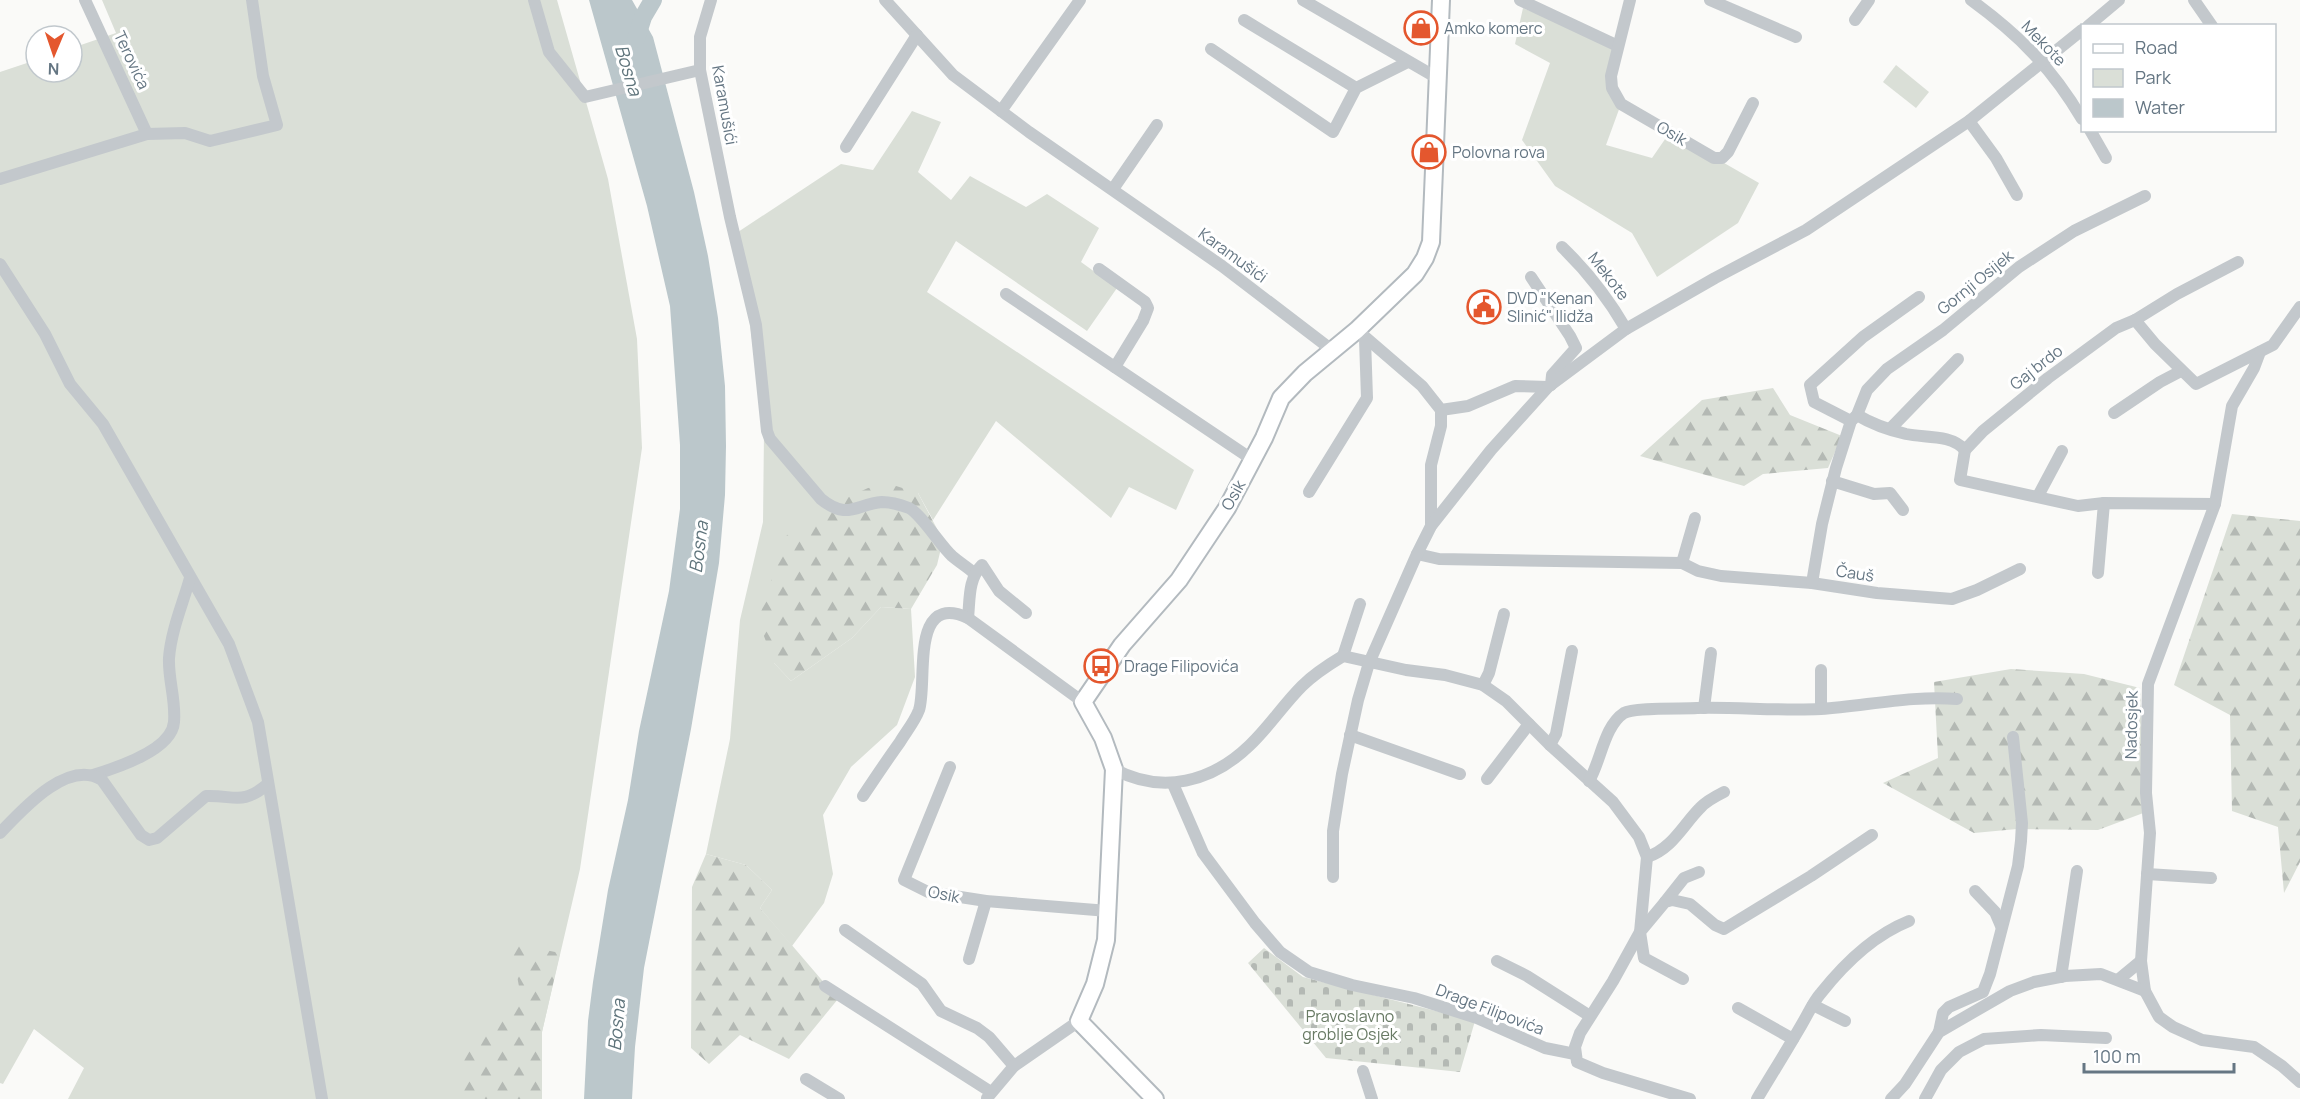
<svg xmlns="http://www.w3.org/2000/svg" width="2300" height="1099" viewBox="0 0 2300 1099" font-family="Manrope,sans-serif">
<style>
.green{fill:#dadfd7}
.forest{fill:url(#forest-firs)}
.cemetery{fill:url(#cemetery-stones)}
.water{fill:#bbc7cb}
.lines{fill:none;stroke-linecap:round;stroke-linejoin:round}
.river{stroke:#bbc7cb;stroke-width:18}
.secondary-casing{stroke:#b3babf;stroke-width:20}
.street{stroke:#c3c8cc;stroke-width:12}
.secondary{stroke:#fff;stroke-width:16}
.labels{text-anchor:middle;dominant-baseline:central;stroke-width:6;stroke-linejoin:round;paint-order:stroke}
.poi-label{font-size:16px;fill:#657683;stroke:#fff;text-anchor:start}
.street-label{font-size:16px;fill:#657683;stroke:#fff}
.park-label{font-size:16px;fill:#687a64;stroke:#fff}
.water-label{font-size:18px;font-style:italic;fill:#60757c;stroke:#fff}
</style>
<defs>
<pattern id="forest-firs" width="22" height="20" patternUnits="userSpaceOnUse" patternTransform="scale(1.5)"><rect width="22" height="20" fill="#dadfd7"/><path d="M5 1l3.5 6h-7zM16 11l3.5 6h-7z" fill="#b4b9b4"/></pattern>
<pattern id="cemetery-stones" width="16" height="16" patternUnits="userSpaceOnUse" patternTransform="scale(1.5)"><rect width="16" height="16" fill="#dadfd7"/><path d="M2 7V4a2 2 0 0 1 4 0v3zM10 15v-3a2 2 0 0 1 4 0v3z" fill="#b4b9b4"/></pattern>
</defs>
<rect width="100%" height="100%" fill="#fafaf8"/>
<g class="green">
<path d="M102,0h455l51,179 29,160 5,109 -62,421 -38,163v67h-474l16,-31 -50,-39 -31,55 -3,-1v-1011l36,-12v12h36v-24l44,-15z"/>
<path d="M1523,8l95,38 -7,30 10,28 -15,41 46,13 18,-26 89,51 -21,40 -81,54 -25,-44 -77,-47 -33,-46 28,-77 -35,-19z"/>
<path d="M1896,65l33,27 -13,16 -33,-26z"/>
<path d="M912,111l29,11 -23,50 33,28 19,-24 56,31 21,-13 52,34 -18,34 36,26 -30,43 -131,-90 -29,51 267,178 -18,40 -47,-23 -18,31 -115,-97 -63,99 -15,-27 -144,170 17,18 61,-43 29,-31 30,2 4,68 -18,48 -46,42 -28,48 10,59 -9,29 -32,43 -32,-38 12,-18 -26,-25 -40,-11 24,-115 10,-119 23,-98 1,-90 -26,-200 103,-68 32,6z"/>
</g>
<g class="forest">
<path d="M1773,388l17,27 52,21 -14,32 -65,6 -19,12 -104,-30 62,-56z"/>
<path d="M893,485l25,8 25,47 -6,25 -26,44 -30,-2 -29,31 -61,43 -17,-18 -16,-43 28,-84 39,-28 43,-20z"/>
<path d="M2232,514l68,7v341l-16,31 -6,-66 -46,-16 -2,-96 -56,-30z"/>
<path d="M2011,669l73,5 56,14 6,124 -48,18 -81,-1 -43,4 -91,-50 55,-25 -4,-76z"/>
<path d="M706,854l40,11 26,25 -12,18 78,91 -49,60 -49,-24 -31,29 -18,-16 1,-161z"/>
<path d="M511,943l49,10 -18,79v67h-86l5,-42 22,-19 37,-46z"/>
</g>
<path class="cemetery" d="M1264,948l39,29 172,44 -15,51 -134,-14 -78,-95z"/>
<path class="water" d="M589,0h43l21,37 41,155 14,64 10,62 7,68 1,60 -1,49 -6,68 -28,166 -47,239 -9,79 -3,52h-48l4,-78 5,-39 15,-92 20,-90 11,-69 30,-140 11,-82v-64l-10,-139 -23,-100z"/>
<g class="lines">
<path class="river" d="M636,39l7,-22 10,-17"/>
<defs>
<path id="secondary" d="M1155,1099l-76,-78 16,-37 11,-44 8,-171 -11,-31 -20,-36 39,-57 57,-65 48,-72 37,-70 17,-40 24,-25 52,-43 58,-56 10,-16 6,-16 10,-242"/>
</defs>
<use href="#secondary" class="secondary-casing"/>
<g class="street">
<path d="M85,0l62,134"/>
<path d="M534,0l15,52 36,45 115,-27"/>
<path d="M711,0l-11,37v33l30,147 26,108 11,106 3,8 51,60c27,22 35,5 61,3 8,0 19,3 27,6 12,6 31,37 43,48 7,6 15,11 22,17"/>
<path d="M885,0l68,75 76,57 193,134 110,84"/>
<path d="M1303,0l136,79"/>
<path d="M1520,0l98,46"/>
<path d="M1630,0l-19,76 1,12 9,16 93,54h8l6,-6 25,-49"/>
<path d="M1710,0l86,37"/>
<path d="M1971,0c48,35 81,68 111,119"/>
<path d="M2194,0l18,26"/>
<path d="M1244,20l112,68"/>
<path d="M1855,20l14,-20"/>
<path d="M2088,26l31,-26"/>
<path d="M1211,49l122,83 23,-44 52,-26"/>
<path d="M1001,111l79,-111"/>
<path d="M1969,121l27,37 21,37"/>
<path d="M2090,130l16,28"/>
<path d="M846,147l71,-112"/>
<path d="M0,179l147,-45 38,-1 25,8 67,-16 -14,-49 -11,-76"/>
<path d="M1113,189l44,-64"/>
<path d="M1562,247c26,25 46,51 64,82"/>
<path d="M0,264l45,70 25,50 33,40 126,220 29,78 64,377"/>
<path d="M1099,269l46,33 3,6 -5,13 -28,46"/>
<path d="M1531,277l39,59 6,12 -24,27 -1,10"/>
<path d="M1006,294l247,166"/>
<path d="M2135,320l20,24 41,40 77,-39 27,-38"/>
<path d="M1357,330l65,56 19,24 27,-4 47,-20 33,1"/>
<path d="M2260,352l-6,16 -22,38 -17,98 -67,180 -2,109 4,40 -9,128 4,30 14,26 14,10 29,13 52,7 28,19 18,16"/>
<path d="M2114,413l46,-31 21,-11"/>
<path d="M1857,415c15,9 32,15 49,19 19,4 45,0 59,16"/>
<path d="M1851,421l-37,-19 -4,-17 53,-48 56,-40"/>
<path d="M1890,429l68,-70"/>
<path d="M1832,481l42,13 16,-1 13,17"/>
<path d="M1309,492l58,-94 -2,-59"/>
<path d="M2038,496l24,-45"/>
<path d="M2215,504l-111,-1 -26,3 -118,-26 5,-30 18,-19 65,-53 68,-50 19,-8 42,-26 61,-32"/>
<path d="M1431,526v-61l10,-39v-16"/>
<path d="M1417,554l22,5 243,4 16,8 23,5 91,7 65,10 75,6 25,-9 43,-21"/>
<path d="M1682,563l13,-45"/>
<path d="M2098,573l6,-70"/>
<path d="M1812,583l10,-59 14,-56 15,-47 6,-6 10,-25 20,-21 56,-39 76,-63 55,-36 71,-35"/>
<path d="M968,618c2,-19 0,-39 14,-53l17,26 27,22"/>
<path d="M1343,656l17,-52"/>
<path d="M1821,670v38"/>
<path d="M1483,685l6,-12 15,-59"/>
<path d="M1704,708l7,-55"/>
<path d="M1350,735l110,39"/>
<path d="M1550,745l6,-11 16,-83"/>
<path d="M950,767l-46,113 24,12 58,9 122,10"/>
<path d="M1114,769c48,26 98,13 136,-24 19,-18 33,-40 52,-59 12,-12 26,-21 41,-30l63,14 39,5 38,10 23,16 44,44 63,57 26,35 8,20 -7,75 -27,49 -33,52 -5,14 2,15 26,11 87,26"/>
<path d="M93,775c23,-7 79,-25 81,-53 2,-22 -6,-43 -5,-64 2,-27 14,-55 21,-80"/>
<path d="M1487,779l42,-55"/>
<path d="M1589,781c12,-20 15,-55 35,-68 10,-6 59,-4 73,-5 41,-1 82,3 124,1 44,-3 93,-14 136,-10"/>
<path d="M1173,784l30,69 52,70 25,29 29,20 43,13 62,13 63,20 68,30 30,6"/>
<path d="M863,796c12,-18 24,-36 37,-54 6,-10 15,-21 19,-32 9,-27 -10,-119 49,-92l115,84"/>
<path d="M0,833c22,-23 68,-75 102,-53l39,55 8,5 8,-2 49,-42c30,-1 35,10 62,-12"/>
<path d="M1647,857c25,-8 36,-32 53,-49 6,-7 16,-12 24,-16"/>
<path d="M2147,874l64,4"/>
<path d="M1333,877v-46l9,-57 16,-74 11,-37 48,-109 14,-28 60,-76 57,-63 78,-58 89,-51 91,-48 163,-109 113,-91"/>
<path d="M1975,891l20,21 6,14"/>
<path d="M1665,902l19,-24 15,-6"/>
<path d="M845,930l77,54 19,27 36,17 12,9 25,29"/>
<path d="M969,959l17,-58"/>
<path d="M1497,961l30,15 63,40"/>
<path d="M2061,977l16,-106"/>
<path d="M1683,979l-39,-21 -4,-26 25,-30 7,-2 18,4 25,21 9,4 87,-53 61,-41"/>
<path d="M2118,980l23,-19"/>
<path d="M825,986l166,106"/>
<path d="M1813,1005l32,16"/>
<path d="M1738,1008l55,31"/>
<path d="M1939,1032l4,-19 6,-6 34,-15 7,-18 28,-108 3,-25 1,-18 -9,-86"/>
<path d="M1363,1071l9,28"/>
<path d="M806,1079l33,20"/>
<path d="M987,1098l27,-32 65,-45"/>
<path d="M1757,1099c15,-25 30,-49 45,-75 6,-10 11,-22 19,-31 23,-29 53,-58 88,-72"/>
<path d="M1891,1099l14,-15 34,-52 71,-41 24,-9 31,-6 36,-2 44,17"/>
<path d="M1925,1099l16,-29 18,-18 25,-13 57,-4 65,3"/>
</g>
<use href="#secondary" class="secondary"/>
</g>
<defs>
<symbol id="shop-ring" viewBox="-11 -11 22 22"><circle r="9.5" fill="#fff" stroke="#e4572e" stroke-width="1.5"/><path d="M-5-2.5h2.3a2.7 3.5 0 0 1 5.4 0H5L5.5 6h-11ZM-1.5-2.5h3a1.5 2.3 0 0 0-3 0Z" fill="#e4572e"/></symbol>
<symbol id="civic-ring" viewBox="-11 -11 22 22"><circle r="9.5" fill="#fff" stroke="#e4572e" stroke-width="1.5"/><path d="M-.6-6.5H3V-4.5H.6V-3L4-1V1h2V6H-6V1h2V-1L-.6-3ZM-1.2 2.5V6h2.4V2.5Z" fill="#e4572e"/></symbol>
<symbol id="bus-ring" viewBox="-11 -11 22 22"><circle r="9.5" fill="#fff" stroke="#e4572e" stroke-width="1.5"/><path d="M-5-6H5V4H4V6H2V4H-2V6H-4V4H-5ZM-3.5-4V0h7V-4ZM-3.5 1.2v1.5H-2V1.2ZM2 1.2v1.5H3.5V1.2Z" fill="#e4572e"/></symbol>
</defs>
<g fill-rule="evenodd">
<use href="#shop-ring" x="1402" y="9" width="38" height="38"/>
<use href="#shop-ring" x="1410" y="133" width="38" height="38"/>
<use href="#civic-ring" x="1465" y="288" width="38" height="38"/>
<use href="#bus-ring" x="1082" y="647" width="38" height="38"/>
</g>
<g class="labels">
<g class="poi-label">
<text x="1444" y="28">Amko komerc</text>
<text x="1452" y="152">Polovna rova</text>
<text x="1507" y="298">DVD "Kenan<tspan x="1507" dy="18">Slinić" Ilidža</tspan></text>
<text x="1124" y="666">Drage Filipovića</text>
</g>
<g class="street-label">
<text transform="translate(2044 43) rotate(46)">Mekote</text>
<text transform="translate(132 60) rotate(65)">Terovića</text>
<text transform="translate(725 105) rotate(80)">Karamušići</text>
<text transform="translate(1672 133) rotate(30)">Osik</text>
<text transform="translate(1233 255) rotate(36)">Karamušići</text>
<text transform="translate(1609 276) rotate(52)">Mekote</text>
<text transform="translate(1975 282) rotate(-39)">Gornji Osijek</text>
<text transform="translate(2036 367) rotate(-38)">Gaj brdo</text>
<text transform="translate(1233 495) rotate(-61)">Osik</text>
<text transform="translate(1855 573) rotate(9)">Čauš</text>
<text transform="translate(2131 725) rotate(-89)">Nadosjek</text>
<text transform="translate(944 894) rotate(11)">Osik</text>
<text transform="translate(1490 1009) rotate(21)">Drage Filipovića</text>
</g>
<g class="park-label">
<text x="1350" y="1016">Pravoslavno<tspan x="1350" dy="18">groblje Osjek</tspan></text>
</g>
<g class="water-label">
<text transform="translate(629 70) rotate(73)">Bosna</text>
<text transform="translate(698 547) rotate(-83)">Bosna</text>
<text transform="translate(616 1025) rotate(-85)">Bosna</text>
</g>
</g>
<rect x="2081" y="24" width="195" height="108" fill="#ffffff" stroke="#c1c8cd" stroke-width="1.5"/>
<rect x="2093" y="44" width="30" height="9" fill="#ffffff" stroke="#c1c8cd" stroke-width="1.5"/>
<text x="2135" y="54" font-size="18" fill="#657683">Road</text>
<rect x="2093" y="69" width="30" height="18" fill="#dadfd7" stroke="#c1c8cd" stroke-width="1.5"/>
<text x="2135" y="84" font-size="18" fill="#657683">Park</text>
<rect x="2093" y="99" width="30" height="18" fill="#bbc7cb" stroke="#c1c8cd" stroke-width="1.5"/>
<text x="2135" y="114" font-size="18" fill="#657683">Water</text>
<g transform="translate(54 54) rotate(182)"><circle r="28" fill="#ffffff" stroke="#c1c8cd" stroke-width="1.5"/>
<path d="M0-4.5L10 22L0 15L-10 22Z" fill="#e4572e"/>
<text y="-9" font-size="16" font-weight="bold" text-anchor="middle" fill="#657683">N</text>
</g>
<path d="M2084 1063v9h150v-9" fill="none" stroke="#657683" stroke-width="3"/>
<text x="2093" y="1063" font-size="18" fill="#657683" stroke="#ffffff" stroke-width="4.5" paint-order="stroke">100 m</text>
</svg>
